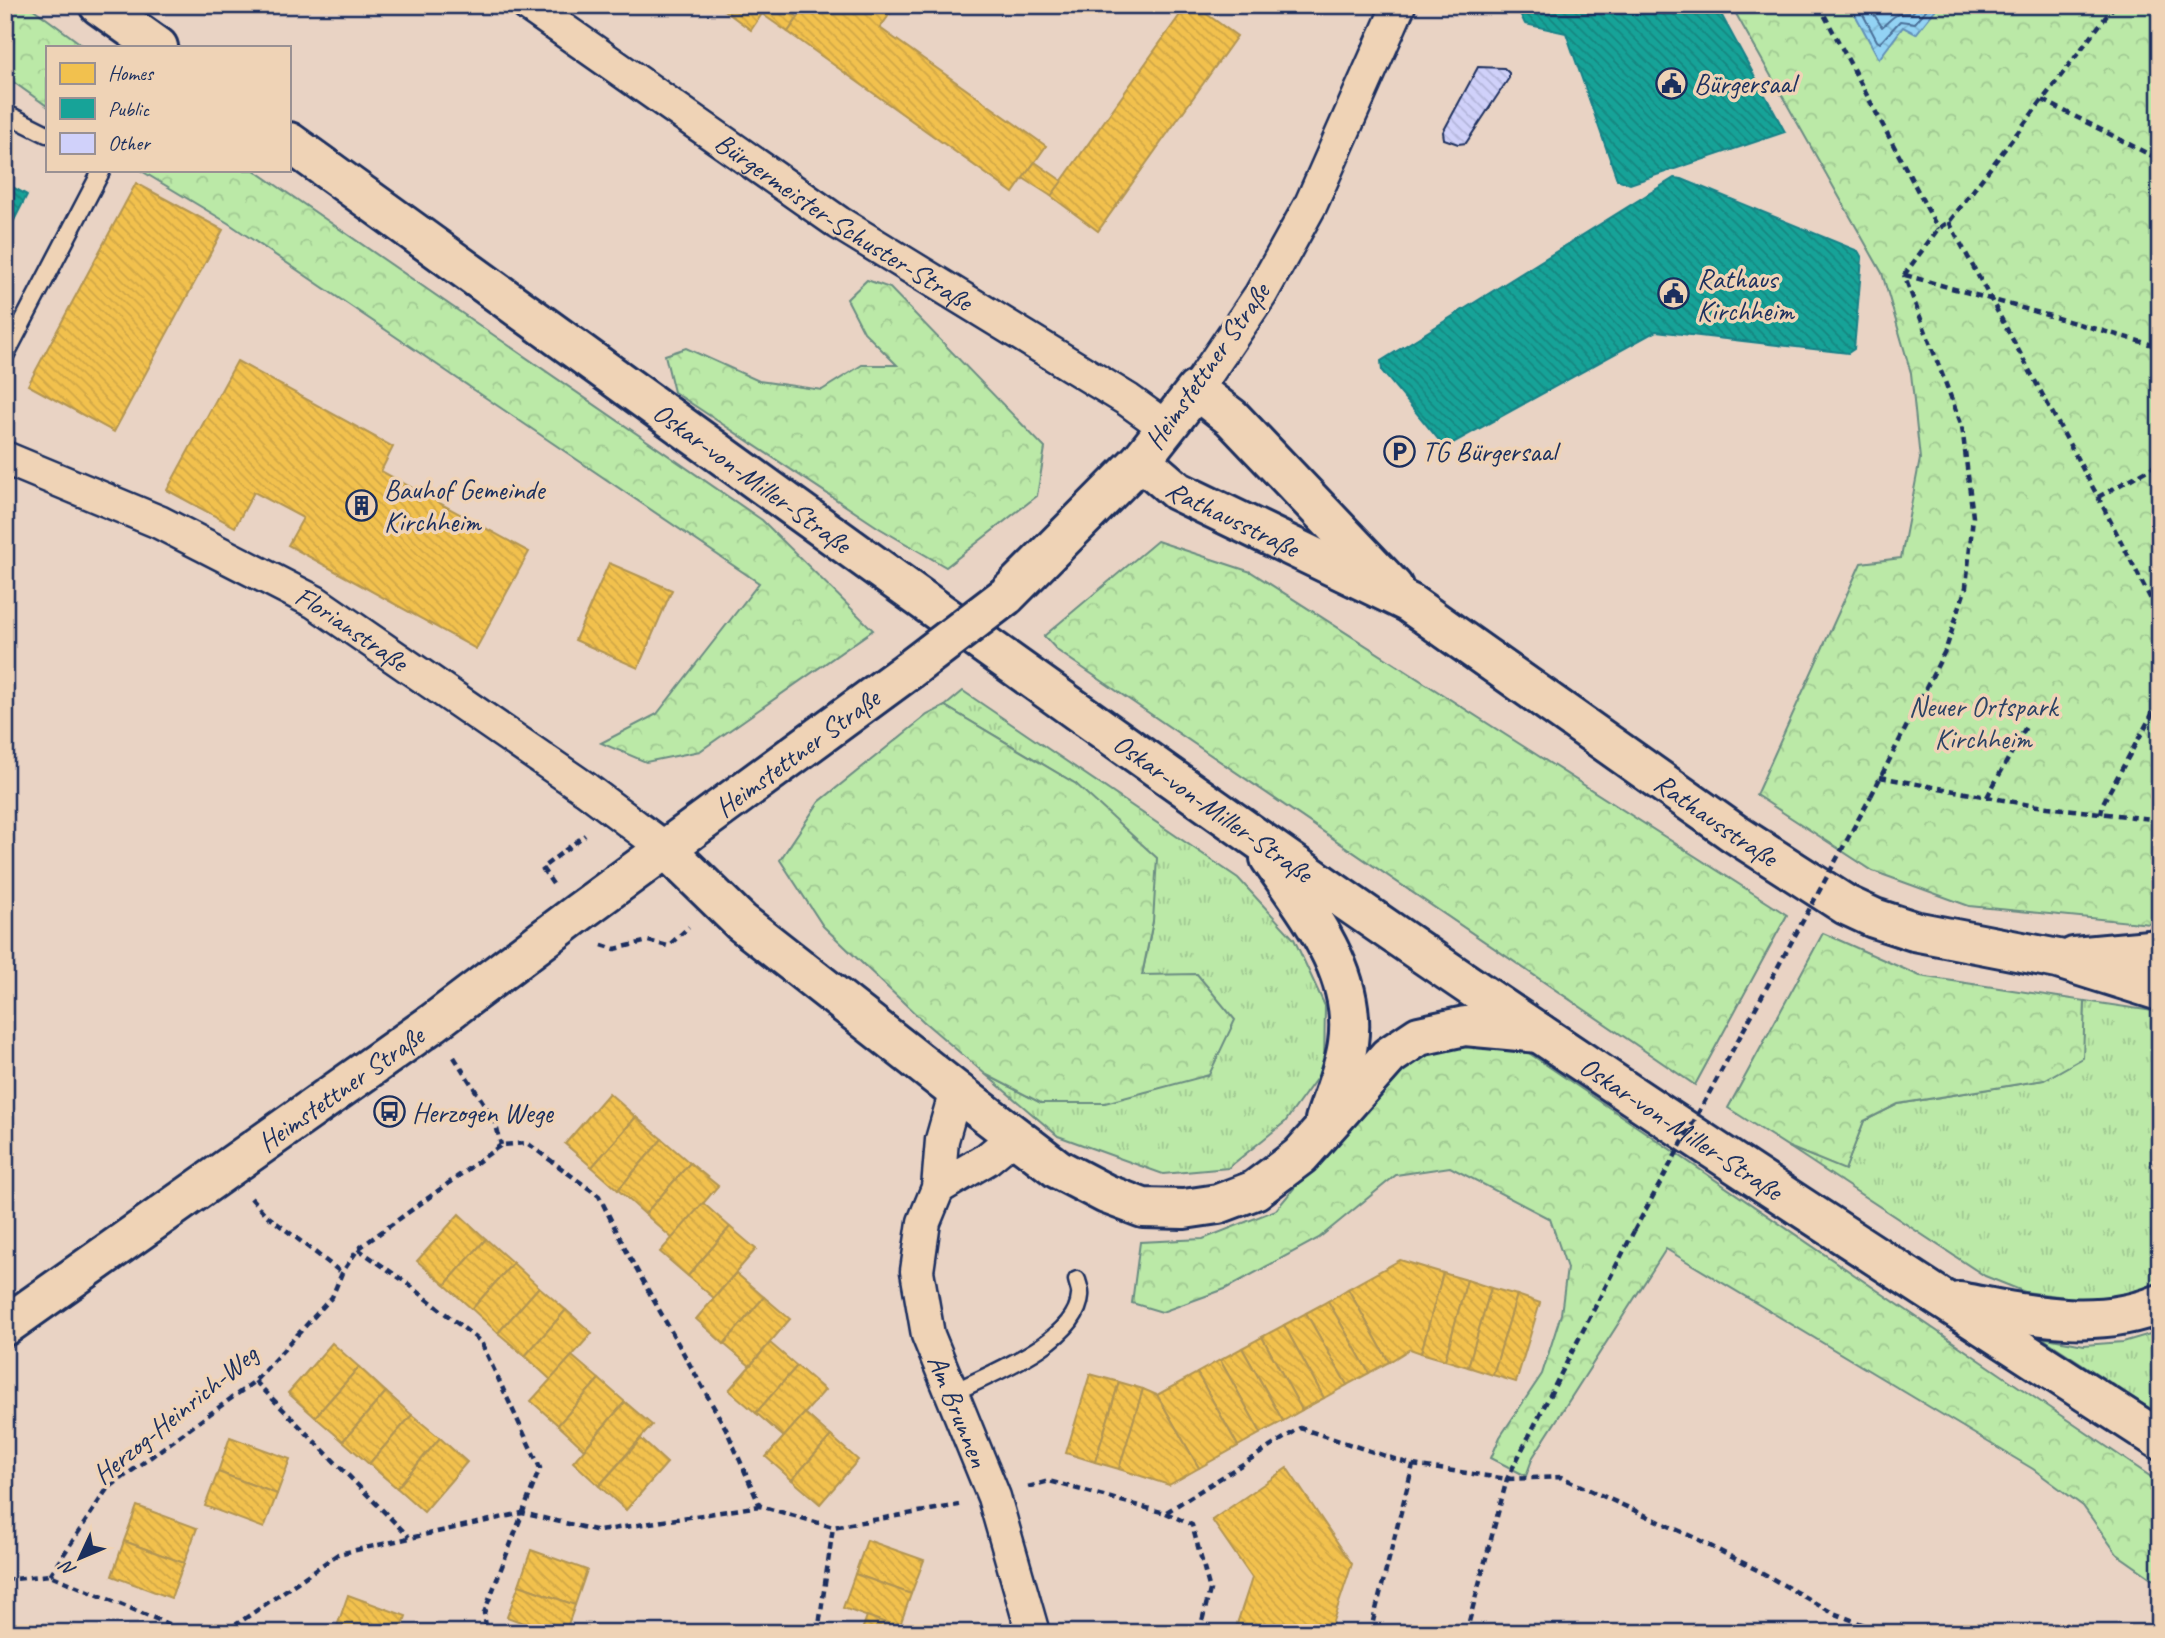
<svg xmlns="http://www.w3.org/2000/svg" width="2165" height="1638" viewBox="0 0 2165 1638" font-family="Caveat,sans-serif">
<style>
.grass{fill:url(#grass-tufts);stroke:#6b8c82;stroke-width:2}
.forest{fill:url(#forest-crowns);stroke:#6b8c82;stroke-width:2}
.water{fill:url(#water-waves);stroke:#6391b8;stroke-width:2}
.homes{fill:url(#homes-back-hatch);stroke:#b29553;stroke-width:2}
.public{fill:url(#public-back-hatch);stroke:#188087;stroke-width:2}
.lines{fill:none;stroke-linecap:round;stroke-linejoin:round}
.shore{stroke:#4b719a;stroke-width:2}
.building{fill:url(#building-back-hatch);stroke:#1b2f5e;stroke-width:2}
.lane-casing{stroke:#1b2f5e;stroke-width:21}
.street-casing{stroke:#1b2f5e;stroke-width:37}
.secondary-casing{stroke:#1b2f5e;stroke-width:44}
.path{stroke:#1b2f5e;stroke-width:4.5;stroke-dasharray:7 5;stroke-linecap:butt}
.lane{stroke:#efd3b6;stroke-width:16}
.street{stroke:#efd3b6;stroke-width:32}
.secondary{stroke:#efd3b6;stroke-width:38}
.secondary-bridge-casing{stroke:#1b2f5e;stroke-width:44;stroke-linecap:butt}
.path-bridge{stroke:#1b2f5e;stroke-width:4.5;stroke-dasharray:7 5;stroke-linecap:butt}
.secondary-bridge{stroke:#efd3b6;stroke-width:38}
.labels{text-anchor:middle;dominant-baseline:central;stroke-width:7;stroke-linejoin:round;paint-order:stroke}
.poi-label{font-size:28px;fill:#1b2f5e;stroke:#efd3b6;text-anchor:start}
.street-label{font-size:28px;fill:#1b2f5e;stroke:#efd3b6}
.park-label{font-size:28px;fill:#2b4265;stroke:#efd3b6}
</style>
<defs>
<pattern id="grass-tufts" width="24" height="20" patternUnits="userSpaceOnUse" patternTransform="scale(1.75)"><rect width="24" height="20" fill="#bbe9a7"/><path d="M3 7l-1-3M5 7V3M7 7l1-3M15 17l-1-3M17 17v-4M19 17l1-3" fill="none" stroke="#a0c892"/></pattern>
<pattern id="forest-crowns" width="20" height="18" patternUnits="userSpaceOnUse" patternTransform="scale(1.75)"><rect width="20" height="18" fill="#bbe9a7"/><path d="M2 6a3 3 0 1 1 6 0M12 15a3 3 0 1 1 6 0" fill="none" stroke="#a0c892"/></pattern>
<pattern id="water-waves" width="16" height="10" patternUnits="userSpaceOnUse" patternTransform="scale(1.75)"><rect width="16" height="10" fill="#93d3f4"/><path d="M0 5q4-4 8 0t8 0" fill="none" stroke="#7eb5d4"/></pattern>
<pattern id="homes-back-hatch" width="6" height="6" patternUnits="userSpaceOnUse" patternTransform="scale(1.75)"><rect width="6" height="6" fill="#f2c14e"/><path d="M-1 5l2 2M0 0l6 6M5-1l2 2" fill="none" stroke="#cfa646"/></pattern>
<pattern id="public-back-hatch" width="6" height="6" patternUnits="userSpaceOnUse" patternTransform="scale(1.75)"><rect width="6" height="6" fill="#17a398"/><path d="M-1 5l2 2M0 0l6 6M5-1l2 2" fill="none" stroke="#14857f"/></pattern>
<pattern id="building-back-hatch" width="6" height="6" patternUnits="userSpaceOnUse" patternTransform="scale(1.75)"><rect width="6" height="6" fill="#d0d1fa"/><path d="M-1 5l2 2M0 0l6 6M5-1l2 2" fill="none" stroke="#b2b4d9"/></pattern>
</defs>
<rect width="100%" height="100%" fill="#e9d3c4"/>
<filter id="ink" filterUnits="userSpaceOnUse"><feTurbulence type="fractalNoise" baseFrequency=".0143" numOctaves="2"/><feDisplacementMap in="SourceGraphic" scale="14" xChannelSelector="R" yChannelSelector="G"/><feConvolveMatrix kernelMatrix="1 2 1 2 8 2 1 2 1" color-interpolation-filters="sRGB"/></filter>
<g filter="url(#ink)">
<g class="grass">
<path d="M963,691l275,187 56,61 31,67 -1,62 -39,54 -57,46 -65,6 -105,-38 -73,-62 56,29 101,-128 11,-54 -77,-137 -131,-78z"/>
<path d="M2085,1001l75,11v269l-18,10 -51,9 -66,-8 -40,-16 -196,-129 56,22 19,-48 34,-17 145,-24 39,-22z"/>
<path d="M2160,1331v84l-119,-78 43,8 39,-3z"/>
</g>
<g class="forest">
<path d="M5,5h23l57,42h-38v59l-42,-30z"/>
<path d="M1731,5h429v920l-191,-19 -96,-35 -117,-76 105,-232 40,-5 19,-99 -9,-86 -29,-100z"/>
<path d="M140,170h114l508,350 111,110 -173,121 -54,11 -45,-19 56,-29 102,-131 -531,-360z"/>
<path d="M867,280l23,8 155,160 -8,48 -91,71 -67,-39 -205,-136 -9,-37 21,-7 73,33 63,9 40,-25h35l-33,-33 -17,-33z"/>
<path d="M1157,541l94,31 536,343 -92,170 -637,-434 -14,-15z"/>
<path d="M945,706l131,78 81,74 -4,63 -11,54 55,-1 38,46 -26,55 -104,28h-64l-56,-29 -62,-53 -100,-95 -43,-66 39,-58 108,-87z"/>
<path d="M1823,933l97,43 165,25 -2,57 -39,22 -146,24 -34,17 -19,49 -56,-23 -61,-39z"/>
<path d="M1442,1040l78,7 640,436v101l-43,-30 -34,-48 -50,-37 -367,-220 -133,208 -7,19 -35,-18 9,-21 42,-63 19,-60 6,-46 -17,-49 -100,-52 -54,8 -77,63 -94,51 -63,23 -30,-9 8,-61 63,-3 73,-29 116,-140z"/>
</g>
<path class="water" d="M1850,5h89l-23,29 -13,-7 -24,32z"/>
<g class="homes">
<path d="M717,5h51l-17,25z"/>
<path d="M768,5h12l18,12 -10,15 -26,-18z"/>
<path d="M807,5h89l-16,23 166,118 -33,47 -225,-161z"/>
<path d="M1187,5h7l43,31 -139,195 -47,-35z"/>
<path d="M1035,162l27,19 -11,15 -28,-18z"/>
<path d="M136,183l87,47 -109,202 -86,-47z"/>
<path d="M237,361l156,86 -12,24 148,81 -53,97 -188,-104 15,-27 -49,-26 -19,35 -68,-37z"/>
<path d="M609,563l63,27 -34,78 -63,-28z"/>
<path d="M609,1093l27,24 -44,50 -27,-23z"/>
<path d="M636,1117l26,22 -44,51 -26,-23z"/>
<path d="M662,1139l28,24 -45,51 -27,-24z"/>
<path d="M690,1163l28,23 -45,53 -28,-25z"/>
<path d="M703,1203l27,24 -42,49 -28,-24z"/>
<path d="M459,1214l27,25 -41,46 -28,-24z"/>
<path d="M730,1227l26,22 -42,49 -26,-22z"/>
<path d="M486,1239l27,24 -41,46 -27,-24z"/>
<path d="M1400,1260l43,13 -22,80 -11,-4 -21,13 -41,-73z"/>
<path d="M513,1263l26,24 -41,46 -26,-24z"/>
<path d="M736,1273l28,24 -40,47 -28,-25z"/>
<path d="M1443,1273l24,7 -22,80 -24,-7z"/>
<path d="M1467,1280l24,8 -23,79 -23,-7z"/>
<path d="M539,1287l27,23 -41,46 -27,-23z"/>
<path d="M1491,1288l26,7 -24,80 -25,-8z"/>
<path d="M1348,1289l41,73 -20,11 -41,-72z"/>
<path d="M1517,1295l23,8 -24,79 -23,-7z"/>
<path d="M764,1297l26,22 -40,47 -26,-22z"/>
<path d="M1328,1301l41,72 -22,12 -41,-72z"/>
<path d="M566,1310l26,23 -41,47 -26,-24z"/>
<path d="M1306,1313l41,72 -23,13 -40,-73z"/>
<path d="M1284,1325l40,73 -22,12 -40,-73z"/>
<path d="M1262,1337l40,73 -19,11 -41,-73z"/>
<path d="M332,1343l27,24 -44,50 -27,-24z"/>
<path d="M770,1343l27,23 -41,47 -27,-23z"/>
<path d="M1242,1348l41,73 -22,12 -41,-73z"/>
<path d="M572,1356l27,23 -41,46 -27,-24z"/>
<path d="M1220,1360l41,73 -23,13 -41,-73z"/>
<path d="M797,1366l28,24 -41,47 -28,-24z"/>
<path d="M359,1367l27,25 -43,49 -28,-24z"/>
<path d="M1197,1373l41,73 -39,22 -42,-73z"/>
<path d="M1090,1374l29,8 -24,80 -29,-9z"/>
<path d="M599,1379l26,23 -41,47 -26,-24z"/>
<path d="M1119,1382l24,7 -24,80 -24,-7z"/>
<path d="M1143,1389l14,6 42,73 -30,17 -50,-16z"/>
<path d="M386,1392l26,23 -43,49 -26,-23z"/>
<path d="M625,1402l27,23 -53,61 -26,-24z"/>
<path d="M805,1413l26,23 -39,44 -26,-23z"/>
<path d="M412,1415l28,23 -43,50 -28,-24z"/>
<path d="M831,1436l27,24 -38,44 -28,-24z"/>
<path d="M230,1437l60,22 -13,35 -59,-22z"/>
<path d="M440,1438l27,24 -43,50 -27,-24z"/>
<path d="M641,1439l26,24 -41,47 -27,-24z"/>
<path d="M1287,1468l65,96 -23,69h-95l18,-55 -40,-58z"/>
<path d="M218,1472l59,22 -13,34 -59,-22z"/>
<path d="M137,1506l60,22 -13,35 -60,-22z"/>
<path d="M867,1540l57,20 -13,34 -56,-20z"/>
<path d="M124,1541l60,22 -13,35 -59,-22z"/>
<path d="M531,1550l56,20 -12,35 -56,-20z"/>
<path d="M855,1574l56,20 -12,34 -56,-20z"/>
<path d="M519,1585l56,20 -10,28h-15l-43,-16z"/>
<path d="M348,1595l58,21 -6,17h-52l-12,-4z"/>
<path d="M867,1616l32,12 12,5h-50z"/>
<path d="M523,1623l27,10h-30z"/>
<path d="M5,1626l18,7h-18z"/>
</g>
<g class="public">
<path d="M1516,5h200l69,127 -155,52 -13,-5 -51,-146 -41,-9z"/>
<path d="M1674,178l8,1 176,72 4,7 -8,91 -6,4 -192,-22 -205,113 -8,1 -61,-74 -1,-10z"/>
<path d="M5,183l22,12 -22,43z"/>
</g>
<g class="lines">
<g class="shore">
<path d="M1858,5l19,36 3,2 20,-22 15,2 15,-18"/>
<path d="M1868,5l14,22c11,-9 14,-16 30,-14l7,-8"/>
</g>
</g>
<path class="building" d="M1478,67l26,1 5,5v5l-43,65 -8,1 -14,-5 -1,-7z"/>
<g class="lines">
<defs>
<g id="lane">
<path d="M5,113l42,21"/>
<path d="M5,356l97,-186"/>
<path d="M952,1393c36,-18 125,-51 128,-97 1,-5 -2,-11 -3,-16"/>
</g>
<g id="street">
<path id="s1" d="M528,5l311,218 289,177 39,28"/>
<path d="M1196,390l65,-96 50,-90 88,-199"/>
<path id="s2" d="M5,458l154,64 156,80 271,187 80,60"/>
<path id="s3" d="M956,1091l-14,49 -4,48 -14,34 -7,49 11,64 66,162 39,136"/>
<path d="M938,1188l49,-29 28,-23"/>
</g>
<g id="secondary">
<path d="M99,5l59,42"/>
<path id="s4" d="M289,142c322,232 642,467 966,695 296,209 601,407 905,603"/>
<path id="s5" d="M1141,460l36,31 232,112 325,230 112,72 28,13 40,13 144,28 102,32"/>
<path d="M1006,596l135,-136 55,-70 36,28 161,169"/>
<path d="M666,849l75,73 215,169 102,78 48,25 37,14 41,1 34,-5 37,-14 45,-34 89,-100 30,-20 46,-10 74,7"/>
<path d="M1270,858c37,54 88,115 78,185 -3,25 -15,52 -23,77"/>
<path d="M2074,957l86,-8"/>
<path d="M1959,1302c66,12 136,29 201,2"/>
<path id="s6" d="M5,1326l428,-303 145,-110 331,-243"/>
</g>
</defs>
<use href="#lane" class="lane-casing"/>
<use href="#street" class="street-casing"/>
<use href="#secondary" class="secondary-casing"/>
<g class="path">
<path d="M1819,5l119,224"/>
<path d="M2043,100l117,60"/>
<path d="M1949,222l149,275 62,120"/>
<path d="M1904,275l34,-46 11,-7 166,-217"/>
<path d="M1905,275l255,72"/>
<path d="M2098,497l62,-34"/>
<path d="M1880,777l150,28 130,15"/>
<path d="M1871,796l75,-147 20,-62 7,-70 -11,-91 -58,-151"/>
<path d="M1987,797l40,-72"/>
<path d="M2101,814l2,-11 57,-103"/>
<path d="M553,884l-11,-16 43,-33"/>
<path d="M602,945l13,4 33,-8 20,5 21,-19"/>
<path d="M454,1057l41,64 6,24"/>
<path d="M251,1198l14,16 77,59"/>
<path d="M358,1249l49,34 74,59 59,126 -56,145 3,20"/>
<path d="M255,1381l154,156"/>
<path d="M1028,1487l21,-6 116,32 135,-85 113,37 94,14 54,-2 132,60 66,34 72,41 54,21"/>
<path d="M1166,1513l26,12 18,65 -11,43"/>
<path d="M50,1575l57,-86 148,-108 77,-84 10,-24 16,-24 143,-104 26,-2 72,53 31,62 96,171 34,77"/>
<path d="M5,1580l45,-5 140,58"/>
<path d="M224,1633l114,-79 184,-41 77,18 161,-25 73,21 126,-22"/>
<path d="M818,1633l15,-106"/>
<path d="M1370,1633l43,-168"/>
<path d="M1466,1633l41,-154 127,-248"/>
</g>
<use href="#lane" class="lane"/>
<use href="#street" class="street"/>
<use href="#secondary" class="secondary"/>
<defs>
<path id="secondary-bridge" d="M909,670l97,-74"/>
</defs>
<use href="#secondary-bridge" class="secondary-bridge-casing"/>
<path class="path-bridge" d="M1634,1231l237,-435"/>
<use href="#secondary-bridge" class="secondary-bridge"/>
</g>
</g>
<defs>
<symbol id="civic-ring" viewBox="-11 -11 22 22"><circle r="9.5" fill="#efd3b6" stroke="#1b2f5e" stroke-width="1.5"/><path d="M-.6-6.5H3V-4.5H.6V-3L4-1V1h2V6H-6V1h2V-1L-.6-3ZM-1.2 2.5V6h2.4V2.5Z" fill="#1b2f5e"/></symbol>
<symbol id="parking-ring" viewBox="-11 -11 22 22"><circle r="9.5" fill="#efd3b6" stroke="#1b2f5e" stroke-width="1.5"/><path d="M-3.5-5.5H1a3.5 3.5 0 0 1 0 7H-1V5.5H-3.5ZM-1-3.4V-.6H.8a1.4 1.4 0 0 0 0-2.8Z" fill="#1b2f5e"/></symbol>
<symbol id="building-ring" viewBox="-11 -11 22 22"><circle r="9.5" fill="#efd3b6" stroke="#1b2f5e" stroke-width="1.5"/><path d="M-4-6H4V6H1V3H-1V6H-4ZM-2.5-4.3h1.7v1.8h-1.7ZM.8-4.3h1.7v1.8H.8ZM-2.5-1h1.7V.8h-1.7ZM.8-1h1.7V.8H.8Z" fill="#1b2f5e"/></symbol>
<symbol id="bus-ring" viewBox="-11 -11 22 22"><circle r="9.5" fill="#efd3b6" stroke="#1b2f5e" stroke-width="1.5"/><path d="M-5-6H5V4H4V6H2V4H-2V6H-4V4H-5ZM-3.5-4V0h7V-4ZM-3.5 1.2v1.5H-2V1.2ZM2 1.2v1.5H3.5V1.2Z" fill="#1b2f5e"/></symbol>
</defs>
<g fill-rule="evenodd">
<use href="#civic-ring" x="1654" y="66" width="35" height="35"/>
<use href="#civic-ring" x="1656" y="276" width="35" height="35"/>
<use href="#parking-ring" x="1382" y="434" width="35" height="35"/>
<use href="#building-ring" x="344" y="488" width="35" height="35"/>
<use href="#bus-ring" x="372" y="1094" width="35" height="35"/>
</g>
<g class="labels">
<g class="poi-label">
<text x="1694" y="83">Bürgersaal</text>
<text x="1697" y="278">Rathaus<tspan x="1697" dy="32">Kirchheim</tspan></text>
<text x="1422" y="451">TG Bürgersaal</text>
<text x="384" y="489">Bauhof Gemeinde<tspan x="384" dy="32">Kirchheim</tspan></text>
<text x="412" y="1112">Herzogen Wege</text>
</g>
<g class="street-label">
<text stroke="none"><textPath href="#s1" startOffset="383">Bürgermeister-Schuster-Straße</textPath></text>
<text transform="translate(1207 366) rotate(-55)">Heimstettner Straße</text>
<text stroke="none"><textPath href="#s4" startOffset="572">Oskar-von-Miller-Straße</textPath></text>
<text stroke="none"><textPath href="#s5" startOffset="110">Rathausstraße</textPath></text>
<text stroke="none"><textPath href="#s2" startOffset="387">Florianstraße</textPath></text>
<text stroke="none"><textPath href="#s6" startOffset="978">Heimstettner Straße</textPath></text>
<text stroke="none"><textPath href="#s4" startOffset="1139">Oskar-von-Miller-Straße</textPath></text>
<text stroke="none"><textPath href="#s5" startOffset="681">Rathausstraße</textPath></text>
<text stroke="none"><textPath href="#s6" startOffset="411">Heimstettner Straße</textPath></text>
<text stroke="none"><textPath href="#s4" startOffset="1706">Oskar-von-Miller-Straße</textPath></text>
<text stroke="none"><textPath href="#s3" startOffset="332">Am Brunnen</textPath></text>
<text transform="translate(175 1414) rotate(-39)">Herzog-Heinrich-Weg</text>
</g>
<g class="park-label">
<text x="1983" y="706">Neuer Ortspark<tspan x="1983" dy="32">Kirchheim</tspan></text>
</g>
</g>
<rect width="2165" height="1638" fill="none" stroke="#efd3b6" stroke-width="28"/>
<rect x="14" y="14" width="2137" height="1610" fill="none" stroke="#1b2f5e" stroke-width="2.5" filter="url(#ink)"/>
<rect x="46" y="46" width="245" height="126" fill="#efd3b6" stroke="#9a9193" stroke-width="2"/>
<rect x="60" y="63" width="35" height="21" fill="#f2c14e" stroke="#9a9193" stroke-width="2"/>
<text x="108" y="80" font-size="21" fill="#1b2f5e">Homes</text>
<rect x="60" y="98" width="35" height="21" fill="#17a398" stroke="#9a9193" stroke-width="2"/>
<text x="108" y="116" font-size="21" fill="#1b2f5e">Public</text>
<rect x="60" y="133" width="35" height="21" fill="#d0d1fa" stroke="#9a9193" stroke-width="2"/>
<text x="108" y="150" font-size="21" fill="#1b2f5e">Other</text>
<g transform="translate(80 1558) rotate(226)" stroke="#efd3b6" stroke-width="5" paint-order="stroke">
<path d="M0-5L12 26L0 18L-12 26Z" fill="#1b2f5e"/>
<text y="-10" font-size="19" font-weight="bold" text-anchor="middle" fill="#1b2f5e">N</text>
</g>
</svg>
